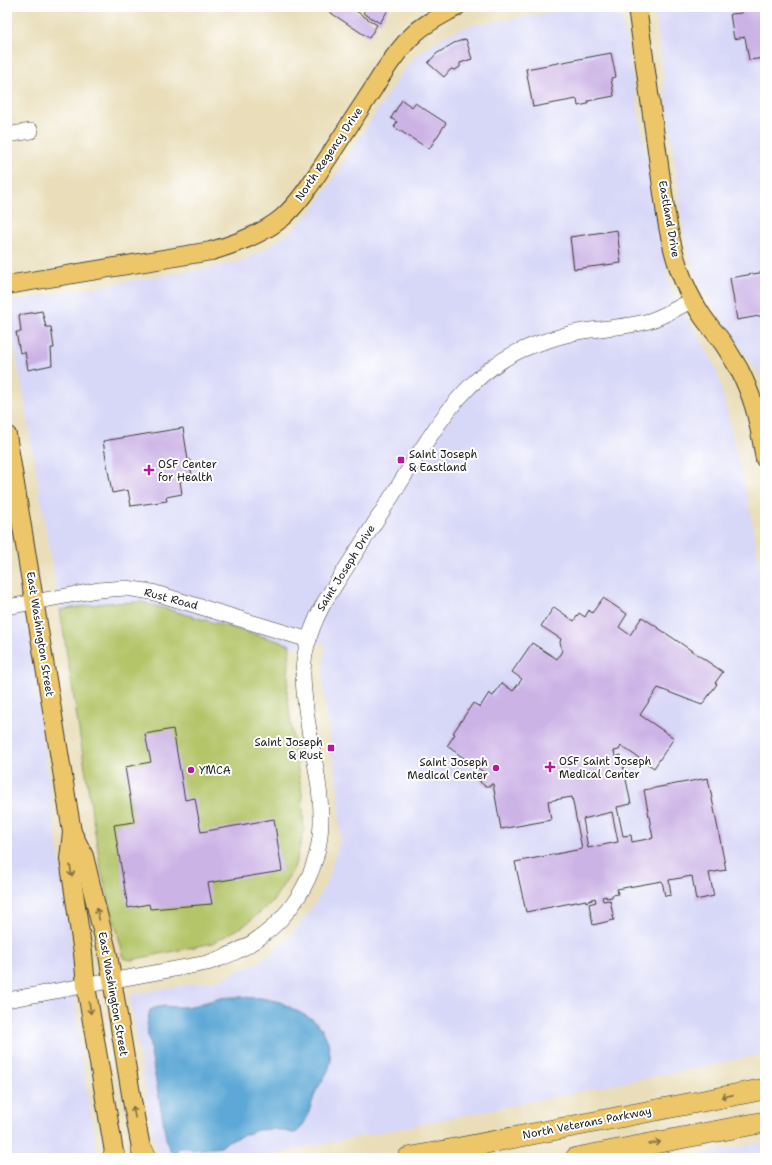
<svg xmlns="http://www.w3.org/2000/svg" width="772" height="1165" viewBox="0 0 772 1165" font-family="'Shantell Sans',sans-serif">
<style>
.built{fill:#d7d7f8}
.green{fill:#b4c569;stroke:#687042}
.water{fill:#5da8d6;stroke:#3c6279}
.building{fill:#ccb3e6;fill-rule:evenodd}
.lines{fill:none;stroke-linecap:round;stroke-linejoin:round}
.minor-casing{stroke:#3b3934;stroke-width:16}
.major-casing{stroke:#3b3934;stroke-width:20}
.highway-casing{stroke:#3b3934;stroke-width:22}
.minor{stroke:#fff;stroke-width:15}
.major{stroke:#ecc669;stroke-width:18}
.highway{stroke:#ecc669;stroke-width:21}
.oneway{stroke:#847142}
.poi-dot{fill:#b5179e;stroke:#fff;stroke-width:1.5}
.labels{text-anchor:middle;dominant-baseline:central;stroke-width:4;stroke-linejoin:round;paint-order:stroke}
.street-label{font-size:11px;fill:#1c1c1c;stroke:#fff}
.poi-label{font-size:11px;fill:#1c1c1c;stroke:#fff;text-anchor:start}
</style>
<rect width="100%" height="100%" fill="#fff"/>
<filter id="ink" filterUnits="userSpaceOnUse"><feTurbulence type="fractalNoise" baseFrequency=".025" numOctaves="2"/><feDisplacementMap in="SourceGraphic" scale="8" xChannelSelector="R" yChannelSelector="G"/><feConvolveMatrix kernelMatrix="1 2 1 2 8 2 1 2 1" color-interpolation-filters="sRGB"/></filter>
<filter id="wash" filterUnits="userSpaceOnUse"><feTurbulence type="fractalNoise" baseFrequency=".012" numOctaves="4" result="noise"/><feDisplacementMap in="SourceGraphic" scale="16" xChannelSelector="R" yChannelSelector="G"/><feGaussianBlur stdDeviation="0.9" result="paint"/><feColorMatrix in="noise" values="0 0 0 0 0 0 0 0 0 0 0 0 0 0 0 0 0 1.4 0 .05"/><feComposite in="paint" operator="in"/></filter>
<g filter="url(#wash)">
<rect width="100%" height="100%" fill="#e9deb9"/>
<g class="built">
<path d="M583,7h37l50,281 18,33 14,20 15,29 32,135 16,89v460l-511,104h-92l-4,-6 -6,-20 -22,-134 3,-4 87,-15 38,-17 30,-22 30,-41 11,-22 11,-37 -1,-45 -13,-78 -3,-48 3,-26 -9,1 -21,5 -11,-6 -143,-41 -37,1 -45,7 -53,-308 208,-35 26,-6 23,-11 25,-17 25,-24 86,-134 19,-22 25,-17 24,-10z"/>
<path d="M654,7h111v376l-55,-81 -19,-39 -8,-36z"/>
<path d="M16,613l5,1 6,4 46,344 5,73 20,123h-91v-544z"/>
<path d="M765,1142v16h-80z"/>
</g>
<path class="green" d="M142,602l143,41 5,2 -3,49 7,52 8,48 2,38 -10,36 -21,33 -28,24 -32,18 -82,17 -7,-2 -23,-88 -41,-260 45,-7z"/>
<path class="water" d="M240,997l21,1 19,4 32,17 10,9 6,14 3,19 -3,10 -12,20 -10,29 -5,8 -4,4 -4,1 -19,-4 -16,1 -30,11 -7,6 -16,2 -13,1 -3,-2h-11l-2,6 -4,-1 -3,-5 -2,-5 -19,-107 -1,-12 3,-14c13,-6 18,-3 31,-3 13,0 27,-6 40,-9 6,-1 13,-1 19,-1z"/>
<g id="blocks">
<g class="building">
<path d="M331,7h19l27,18 -8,13 -41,-27z"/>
<path d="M367,7h23l-10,16 -17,-10z"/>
<path d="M741,7h24v51l-16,2 -4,-23 -11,2 -4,-25 12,-1z"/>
<path d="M466,39l6,20 -12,4v4l-5,3 -4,-1 -7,8 -16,-14 8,-9 18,-11z"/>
<path d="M611,53l5,24 -5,1 3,18 -26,5v3l-10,2 -1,-7 -44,8 -7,-38z"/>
<path d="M402,100l10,7 3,-4 31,20 -17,26 -35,-22 3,-5 -6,-4z"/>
<path d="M617,230l4,33 -47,6 -4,-32z"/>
<path d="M765,272v43l-28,5 -7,-42z"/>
<path d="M42,311l4,16h5l3,21h-3l1,17 -24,5 -3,-18 -5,1 -4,-21h5l-2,-17z"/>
<path d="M183,428l5,32h2l2,19 -12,2 2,13 -16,3 1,4 -36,5 -3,-16 -16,3 -9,-52z"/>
<path d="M603,598l24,16 -8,13 11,8 12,-18 81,55 -8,11 2,1 -15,21 -44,-17 -18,27 34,23 -20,30 -33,-22 -2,4 -5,1 1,6 6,-2 10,49 -14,3 6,29 8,-1 1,7 21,-4 -9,-48 64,-12 18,92 -17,3 5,23 -18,4 -4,-24 -23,4 2,15 -6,1 -3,-15 -45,8 1,5 -6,1v2l-6,1v-2l-4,1 1,4 7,-1 4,20 -21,5 -4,-21 7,-2 -1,-4 -3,1v1l-6,2v-2l-60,12 -11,-50 67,-13 -10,-52 -24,4 3,19 -50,9 -8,-45h-2v2h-6l-5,-4v-4l2,-5 2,1 1,-1 -38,-27 8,-12 -2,-1 20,-30 7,4 9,-14 4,3 9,-13 11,8 9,-12 -10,-7 20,-29 25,16 5,-8 -2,-9 1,-3 -20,-13 13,-19 20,14 5,-8 6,4 4,-7 3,3zM612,812l6,30 -30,6 -5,-29z"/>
<path d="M173,729l12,71 10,-2 6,34 73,-13 8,52 -74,12 4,21 -62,5 -1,-5 -21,4 -14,-83 20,-3 -9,-55 26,-5 -6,-28z"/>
</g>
</g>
</g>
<g filter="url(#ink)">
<use href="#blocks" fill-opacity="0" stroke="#3b3934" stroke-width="1"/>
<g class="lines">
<defs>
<g id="minor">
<path d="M7,135l24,-4"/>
<path d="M7,607l91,-17 28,-2 26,4 157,48"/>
<path d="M7,1000l200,-37c33,-10 63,-28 84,-56 44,-59 30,-111 18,-177 -3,-19 -6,-38 -6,-58 1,-25 10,-49 22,-71 24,-38 48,-75 72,-113 35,-55 68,-117 134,-142 17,-6 34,-12 52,-15 22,-3 44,-4 66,-10 15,-5 29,-13 43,-21"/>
</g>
<g id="major">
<path d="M637,7l29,208c6,36 15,69 35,99 7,11 15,19 22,29 6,9 11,18 16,26 6,12 11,24 15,37 5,17 8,36 11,53"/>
<path d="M7,285l204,-34c25,-7 50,-16 71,-33 19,-17 32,-39 46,-60 15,-23 30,-46 45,-69 12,-20 25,-40 42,-56 12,-11 27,-18 41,-26"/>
<path d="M7,435l65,397 -3,27 14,94 3,33 29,172"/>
<path d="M72,832l12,24 24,99 25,151 10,52"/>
</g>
<g id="highway">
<path d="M142,1150l5,8"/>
<path d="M113,1158l1,-3"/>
<path d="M408,1158l357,-69"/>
<path d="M576,1158l189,-36"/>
</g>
</defs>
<use href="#minor" class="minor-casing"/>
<use href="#major" class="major-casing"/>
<use href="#highway" class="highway-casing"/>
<use href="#minor" class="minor"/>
<use href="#major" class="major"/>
<use href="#highway" class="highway"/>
</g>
<defs><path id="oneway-shaft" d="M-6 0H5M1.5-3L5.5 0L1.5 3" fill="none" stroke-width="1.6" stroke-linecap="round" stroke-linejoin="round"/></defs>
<g class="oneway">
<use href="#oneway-shaft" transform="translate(71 871) rotate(82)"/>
<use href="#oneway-shaft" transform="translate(98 914) rotate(-103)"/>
<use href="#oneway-shaft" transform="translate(90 1008) rotate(81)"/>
<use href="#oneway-shaft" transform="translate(727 1096) rotate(169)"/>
<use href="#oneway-shaft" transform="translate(134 1112) rotate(-101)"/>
<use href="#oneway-shaft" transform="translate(655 1143) rotate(-11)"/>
</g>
</g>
<g class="poi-dot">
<rect x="397" y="456" width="8" height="8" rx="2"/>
<path d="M147 464h4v4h4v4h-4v4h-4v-4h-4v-4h4z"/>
<rect x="327" y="744" width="8" height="8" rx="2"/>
<path d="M548 761h4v4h4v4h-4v4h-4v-4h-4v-4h4z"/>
<circle cx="496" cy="768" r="4"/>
<circle cx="191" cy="770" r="4"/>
</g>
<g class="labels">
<g class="street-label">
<text transform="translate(329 154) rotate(-56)">North Regency Drive</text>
<text transform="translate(669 219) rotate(80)">Eastland Drive</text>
<text transform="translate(346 568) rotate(-58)">Saint Joseph Drive</text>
<text transform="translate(171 599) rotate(15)">Rust Road</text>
<text transform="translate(40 634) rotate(81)">East Washington Street</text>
<text transform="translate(113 994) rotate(80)">East Washington Street</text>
<text transform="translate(587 1123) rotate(-11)">North Veterans Parkway</text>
</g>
<g class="poi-label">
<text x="409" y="454">Saint Joseph<tspan x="409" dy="13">&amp; Eastland</tspan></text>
<text x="158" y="464">OSF Center<tspan x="158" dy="13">for Health</tspan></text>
<text x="323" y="742" text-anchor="end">Saint Joseph<tspan x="323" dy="13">&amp; Rust</tspan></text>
<text x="559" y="761">OSF Saint Joseph<tspan x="559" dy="13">Medical Center</tspan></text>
<text x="488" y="762" text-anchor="end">Saint Joseph<tspan x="488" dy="13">Medical Center</tspan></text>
<text x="199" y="770">YMCA</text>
</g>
</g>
<rect width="772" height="1165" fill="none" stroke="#fff" stroke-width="24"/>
</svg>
